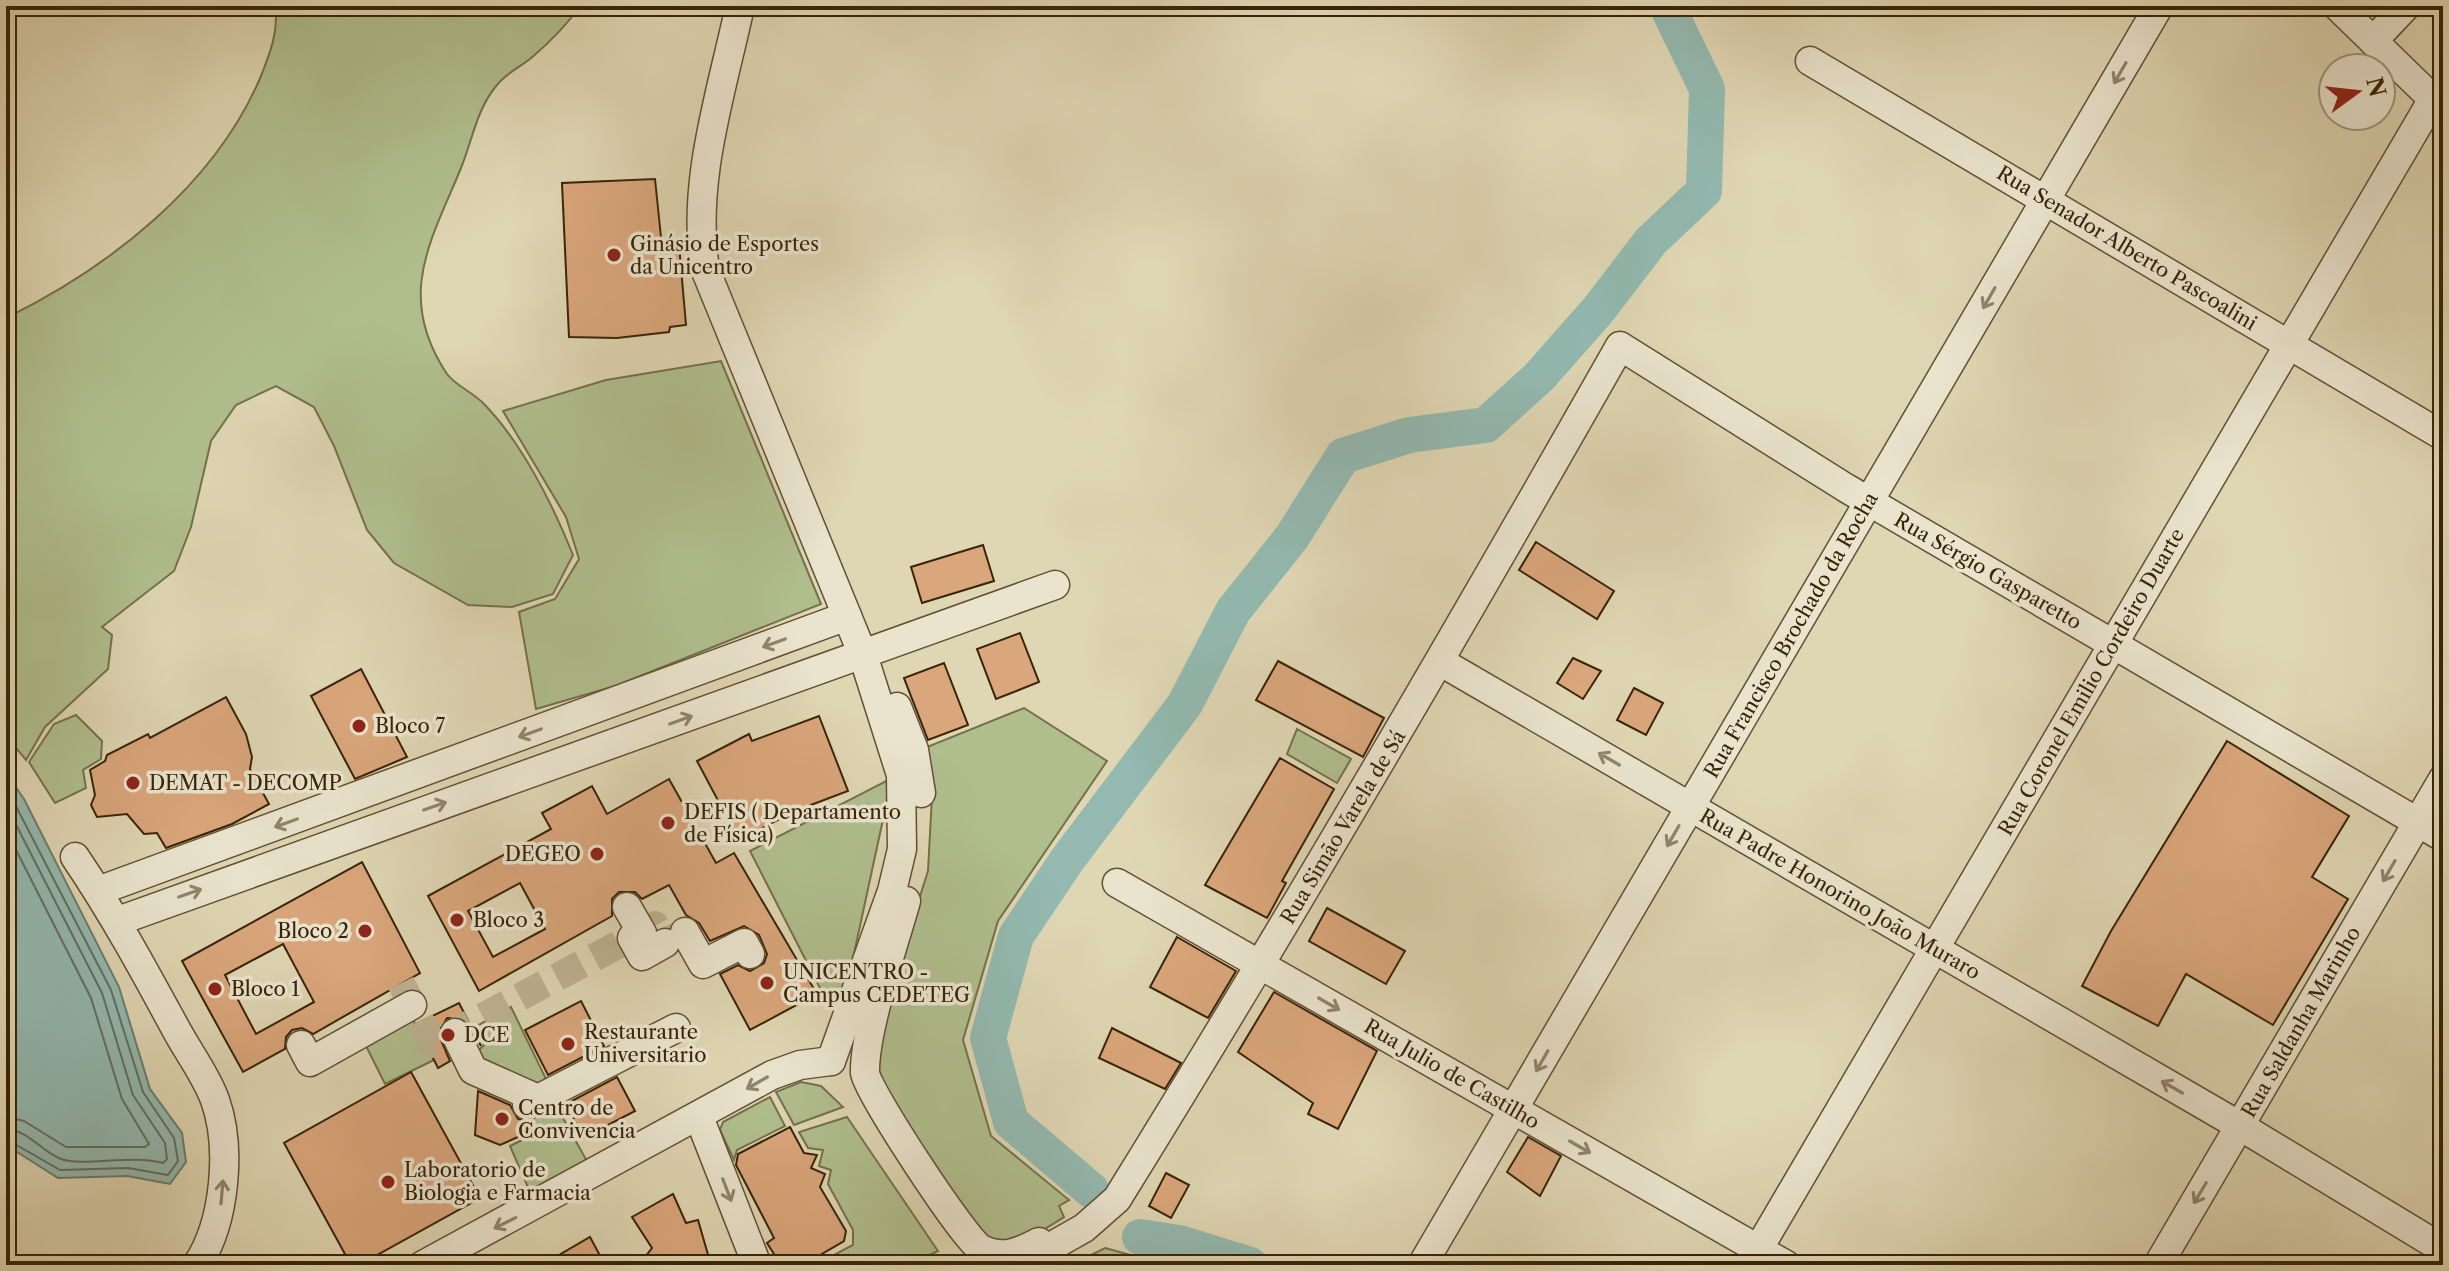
<svg xmlns="http://www.w3.org/2000/svg" width="2449" height="1271" viewBox="0 0 2449 1271" font-family="'Libre Caslon Text',serif">
<style>
.green{fill:#b0be8e;stroke:#74714a;stroke-width:2}
.water{fill:#93b9b0;stroke:#6f7d6c;stroke-width:2}
.lines{fill:none;stroke-linecap:round;stroke-linejoin:round}
.shore{stroke:#666e5c;stroke-width:2}
.river{stroke:#93b9b0;stroke-width:36}
.building{fill:#daa67c;stroke:#382407;stroke-width:2;fill-rule:evenodd}
.minor-tunnel{stroke:#beb291;stroke-width:28;stroke-dasharray:28 14;stroke-linecap:butt}
.minor-casing{stroke:#625032;stroke-width:31}
.minor{stroke:#eae4ce;stroke-width:28}
.oneway{stroke:#91846a}
.poi-dot{fill:#8f2418;stroke:#eae4ce;stroke-width:3}
.labels{text-anchor:middle;dominant-baseline:central;stroke-width:7;stroke-linejoin:round;paint-order:stroke}
.poi-label{font-size:20px;fill:#382407;stroke:#eae4ce;text-anchor:start}
.street-label{font-size:20px;fill:#382407;stroke:#eae4ce}
</style>
<rect width="100%" height="100%" fill="#dfd6b3"/>
<filter id="stains"><feTurbulence type="fractalNoise" baseFrequency=".0025" numOctaves="4"/><feColorMatrix values="0 0 0 0 .2 0 0 0 0 .09 0 0 0 0 .02 0 0 0 .5 -.17"/></filter>
<radialGradient id="worn" r=".72"><stop offset=".6" stop-color="#630" stop-opacity="0"/><stop offset="1" stop-color="#630" stop-opacity=".3"/></radialGradient>
<g class="green">
<path d="M275,6h305c-14,20 -31,37 -50,53 -10,8 -25,15 -33,26 -20,23 -25,56 -36,83 -30,73 -66,128 -14,206 9,12 27,19 37,30 38,39 69,101 89,151l-20,39 -41,13 -44,-2 -74,-42 -27,-33 -33,-84 -20,-39 -38,-21 -40,19 -25,36 -20,86 -17,44 -72,56 10,8 -4,34 -63,58 -19,33 -20,-24v-418c104,-51 209,-133 255,-242 9,-23 18,-45 14,-70z"/>
<path d="M721,361l100,243 -206,82 -79,23 -17,-97 36,-13 24,-40 -13,-42 -63,-106 103,-31z"/>
<path d="M1024,708l83,53 -109,160 -35,119 28,96 78,64 -10,6 5,11 -34,21 -28,11 -21,-8 -109,-170 7,-45 49,-155 4,-75 -10,-47z"/>
<path d="M76,715l26,26 -1,18 -18,11 3,18 -31,15 -26,-41 25,-38z"/>
<path d="M1297,729l54,30 -14,24 -50,-29z"/>
<path d="M892,778l-47,217 -24,-5 -71,-139z"/>
<path d="M511,1007l36,74 -20,8 -39,-16 -9,-23 5,-5 -9,-18z"/>
<path d="M410,1014l24,46 -49,24 -23,-46z"/>
<path d="M801,1082l20,4 22,21 -49,18 -18,-33z"/>
<path d="M770,1097l15,29 -48,24 -3,10 -14,-30 3,-8z"/>
<path d="M554,1102l34,61 -58,29 -20,-46 22,-11 3,-22z"/>
<path d="M847,1117l91,134 -31,14h-92l38,-20v-15l-25,-46 3,-14 -12,-4 4,-16 -15,-2 -9,-16z"/>
<path d="M1105,1248l62,17h-96z"/>
</g>
<path class="water" d="M6,773l18,26 95,188 31,102 32,44 4,29 -16,22 -43,-8 -69,2 -52,-33z"/>
<g class="lines">
<g class="shore">
<path d="M6,787l105,203 32,102 31,46 4,23 -10,14 -40,-7 -68,2 -54,-31"/>
<path d="M6,805l96,188 31,102 32,48 2,16 -4,4c-31,-9 -79,4 -102,-4 -19,-7 -33,-29 -55,-30"/>
<path d="M6,830l85,168 31,101 27,45 -4,3h-79l-42,-26 -18,-4"/>
</g>
<g class="river">
<path d="M1091,1190l-80,-68 -23,-84 28,-102 51,-76 118,-156 48,-93 59,-74 51,-81 66,-21 77,-10 53,-48 60,-68 52,-68 53,-50 3,-102 -40,-83"/>
<path d="M1140,1237l39,6 71,22"/>
</g>
</g>
<g class="building">
<path d="M655,179l7,68 17,-2 7,80 -16,2 -1,5 -52,6 -48,-1 -7,-154z"/>
<path d="M1536,542l78,49 -17,28 -78,-49z"/>
<path d="M983,545l11,36 -72,22 -11,-36z"/>
<path d="M1020,633l19,49 -43,17 -19,-50z"/>
<path d="M1573,658l28,13 -18,28 -26,-16z"/>
<path d="M1278,661l106,57 -21,39 -107,-57z"/>
<path d="M944,663l24,62 -40,15 -24,-62z"/>
<path d="M361,669l46,88 -52,22 -44,-83z"/>
<path d="M1634,688l29,15 -17,32 -29,-15z"/>
<path d="M226,697l20,37 6,23 -2,12 19,35 -37,20 -66,24 -9,-15 -13,1 -17,-20 -30,3 -6,-12 4,-10 -5,-25 15,-9 2,-6 41,-21 2,4z"/>
<path d="M819,716l29,75 -53,20 -56,29 -42,-79 52,-27 3,7z"/>
<path d="M2227,741l122,75 -37,61 36,22 -75,126 -87,-51 -28,52 -76,-40 29,-55z"/>
<path d="M1280,758l54,31 -52,92 4,2 -19,35 -62,-33z"/>
<path d="M669,779l47,84 18,-10 83,141 -67,36 -30,-56 18,-9 12,6 14,-8 3,-9 -8,-19 -15,-9 -34,15 -11,-18 -13,-8 -17,-30 -27,14 -7,-7h-16l-7,7v17l-133,75 -51,-95 123,-67 -9,-16 50,-27 15,28zM520,883l25,46 -52,28 -25,-46z"/>
<path d="M362,862l58,111 -107,61 -11,-6 -10,2 -6,7 -1,12 -42,23 -61,-111zM283,944l31,58 -58,32 -31,-59z"/>
<path d="M1327,908l78,43 -19,33 -77,-43z"/>
<path d="M1177,937l59,34 -28,47 -58,-31z"/>
<path d="M1274,992l103,59 -39,78 -30,-15 5,-11 -75,-51z"/>
<path d="M581,1001l23,45 -56,29 -23,-45z"/>
<path d="M459,1003l22,43 -16,-27 -18,-1 -9,15 12,28 -12,7 -22,-44z"/>
<path d="M1112,1028l69,35 -16,26 -66,-31z"/>
<path d="M411,1072l69,126 -121,67h-8l-67,-122z"/>
<path d="M617,1077l18,34 -52,27 -17,-34z"/>
<path d="M478,1091l32,14 8,14 10,3 -1,11 -27,12 -25,-10z"/>
<path d="M790,1127l14,26 13,2 -6,13 14,6 -5,13 26,44 -2,10 -41,24h-22l-14,-22 7,-5 -38,-73 2,-11z"/>
<path d="M1528,1137l33,19 -21,40 -33,-24z"/>
<path d="M1166,1173l23,12 -18,33 -22,-12z"/>
<path d="M673,1194l13,29 12,-3 13,45h-72l13,-17 -20,-31z"/>
<path d="M590,1237l15,28h-63z"/>
</g>
<g class="lines">
<path class="minor-tunnel" d="M401,983l31,61 223,-119 10,18 20,-11"/>
<defs>
<g id="minor">
<path d="M740,6c-18,85 -49,176 -35,263l158,386 38,120 1,74 -10,42 -61,170"/>
<path d="M2337,6l106,103"/>
<path d="M2373,41l33,-35"/>
<path d="M1810,61l633,375"/>
<path d="M1441,662l799,464 203,123"/>
<path d="M897,707l17,43 7,43"/>
<path d="M75,857c38,56 70,115 102,174 12,22 30,46 38,69 17,48 10,123 -18,165"/>
<path d="M1117,883l669,382"/>
<path d="M98,891l749,-275"/>
<path d="M906,901c-12,43 -42,130 -41,172 1,16 101,169 116,176 21,11 39,3 58,-7"/>
<path d="M627,907l15,26"/>
<path d="M118,921l937,-336"/>
<path d="M685,932l18,32 41,-21 6,11"/>
<path d="M632,938l10,18 23,-13"/>
<path d="M455,1033l18,37 65,29 -11,6"/>
<path d="M301,1045l9,17 102,-57"/>
<path d="M538,1099l138,-71"/>
<path d="M699,1117l58,148"/>
<path d="M423,1265l349,-190 28,-10 31,-4"/>
<path d="M1019,1265l65,-37 33,-29c174,-281 340,-566 503,-853l226,142 597,349"/>
<path d="M1422,1265l737,-1259"/>
<path d="M1749,1265l684,-1166"/>
<path d="M2158,1265l285,-486"/>
</g>
</defs>
<use href="#minor" class="minor-casing"/>
<use href="#minor" class="minor"/>
</g>
<defs><path id="oneway-shaft" d="M-6 0H5M1.5-3L5.5 0L1.5 3" fill="none" stroke-width="1.6" stroke-linecap="round" stroke-linejoin="round" transform="scale(2)"/></defs>
<g class="oneway">
<use href="#oneway-shaft" transform="translate(2120 73) rotate(120)"/>
<use href="#oneway-shaft" transform="translate(1989 298) rotate(120)"/>
<use href="#oneway-shaft" transform="translate(774 643) rotate(160)"/>
<use href="#oneway-shaft" transform="translate(681 720) rotate(-20)"/>
<use href="#oneway-shaft" transform="translate(530 733) rotate(160)"/>
<use href="#oneway-shaft" transform="translate(1609 759) rotate(-150)"/>
<use href="#oneway-shaft" transform="translate(435 806) rotate(-19)"/>
<use href="#oneway-shaft" transform="translate(286 823) rotate(160)"/>
<use href="#oneway-shaft" transform="translate(1673 836) rotate(120)"/>
<use href="#oneway-shaft" transform="translate(2389 871) rotate(120)"/>
<use href="#oneway-shaft" transform="translate(190 893) rotate(-19)"/>
<use href="#oneway-shaft" transform="translate(1329 1004) rotate(30)"/>
<use href="#oneway-shaft" transform="translate(1542 1061) rotate(120)"/>
<use href="#oneway-shaft" transform="translate(757 1083) rotate(150)"/>
<use href="#oneway-shaft" transform="translate(2172 1087) rotate(-150)"/>
<use href="#oneway-shaft" transform="translate(1580 1147) rotate(30)"/>
<use href="#oneway-shaft" transform="translate(727 1190) rotate(69)"/>
<use href="#oneway-shaft" transform="translate(222 1192) rotate(-85)"/>
<use href="#oneway-shaft" transform="translate(2200 1193) rotate(121)"/>
<use href="#oneway-shaft" transform="translate(505 1223) rotate(153)"/>
</g>
<g class="poi-dot">
<circle cx="614" cy="255" r="8"/>
<circle cx="359" cy="726" r="8"/>
<circle cx="133" cy="783" r="8"/>
<circle cx="668" cy="823" r="8"/>
<circle cx="597" cy="854" r="8"/>
<circle cx="457" cy="920" r="8"/>
<circle cx="365" cy="931" r="8"/>
<circle cx="767" cy="983" r="8"/>
<circle cx="215" cy="989" r="8"/>
<circle cx="448" cy="1035" r="8"/>
<circle cx="568" cy="1044" r="8"/>
<circle cx="502" cy="1119" r="8"/>
<circle cx="388" cy="1182" r="8"/>
</g>
<g class="labels">
<g class="poi-label">
<text x="630" y="244">Ginásio de Esportes<tspan x="630" dy="23">da Unicentro</tspan></text>
<text x="375" y="726">Bloco 7</text>
<text x="149" y="783">DEMAT - DECOMP</text>
<text x="684" y="812">DEFIS ( Departamento<tspan x="684" dy="23">de Física)</tspan></text>
<text x="581" y="854" text-anchor="end">DEGEO</text>
<text x="473" y="920">Bloco 3</text>
<text x="349" y="931" text-anchor="end">Bloco 2</text>
<text x="783" y="972">UNICENTRO -<tspan x="783" dy="23">Campus CEDETEG</tspan></text>
<text x="231" y="989">Bloco 1</text>
<text x="584" y="1032">Restaurante<tspan x="584" dy="23">Universitario</tspan></text>
<text x="464" y="1035">DCE</text>
<text x="518" y="1108">Centro de<tspan x="518" dy="23">Convivencia</tspan></text>
<text x="404" y="1170">Laboratorio de<tspan x="404" dy="23">Biologia e Farmacia</tspan></text>
</g>
<g class="street-label">
<text transform="translate(2127 248) rotate(31)">Rua Senador Alberto Pascoalini</text>
<text transform="translate(1988 571) rotate(30)">Rua Sérgio Gasparetto</text>
<text transform="translate(1791 635) rotate(-60)">Rua Francisco Brochado da Rocha</text>
<text transform="translate(2091 682) rotate(-60)">Rua Coronel Emilio Cordeiro Duarte</text>
<text transform="translate(1343 827) rotate(-59)">Rua Simão Varela de Sá</text>
<text transform="translate(1840 894) rotate(30)">Rua Padre Honorino João Muraro</text>
<text transform="translate(2301 1022) rotate(-60)">Rua Saldanha Marinho</text>
<text transform="translate(1452 1074) rotate(30)">Rua Julio de Castilho</text>
</g>
</g>
<rect width="2449" height="1271" fill="none" stroke="#dfd6b3" stroke-width="32"/>
<rect x="8" y="8" width="2433" height="1255" fill="none" stroke="#382407" stroke-width="4"/>
<rect x="16" y="16" width="2417" height="1239" fill="none" stroke="#382407" stroke-width="2"/>
<g transform="translate(2357 92) rotate(75)"><circle r="38" fill="#eae4ce" stroke="#a3977e" stroke-width="2"/>
<path d="M0-6L14 30L0 20L-14 30Z" fill="#8f2418"/>
<text y="-12" font-size="22" font-weight="bold" text-anchor="middle" fill="#382407">N</text>
</g>
<rect width="100%" height="100%" filter="url(#stains)"/>
<rect width="100%" height="100%" fill="url(#worn)"/>
</svg>
